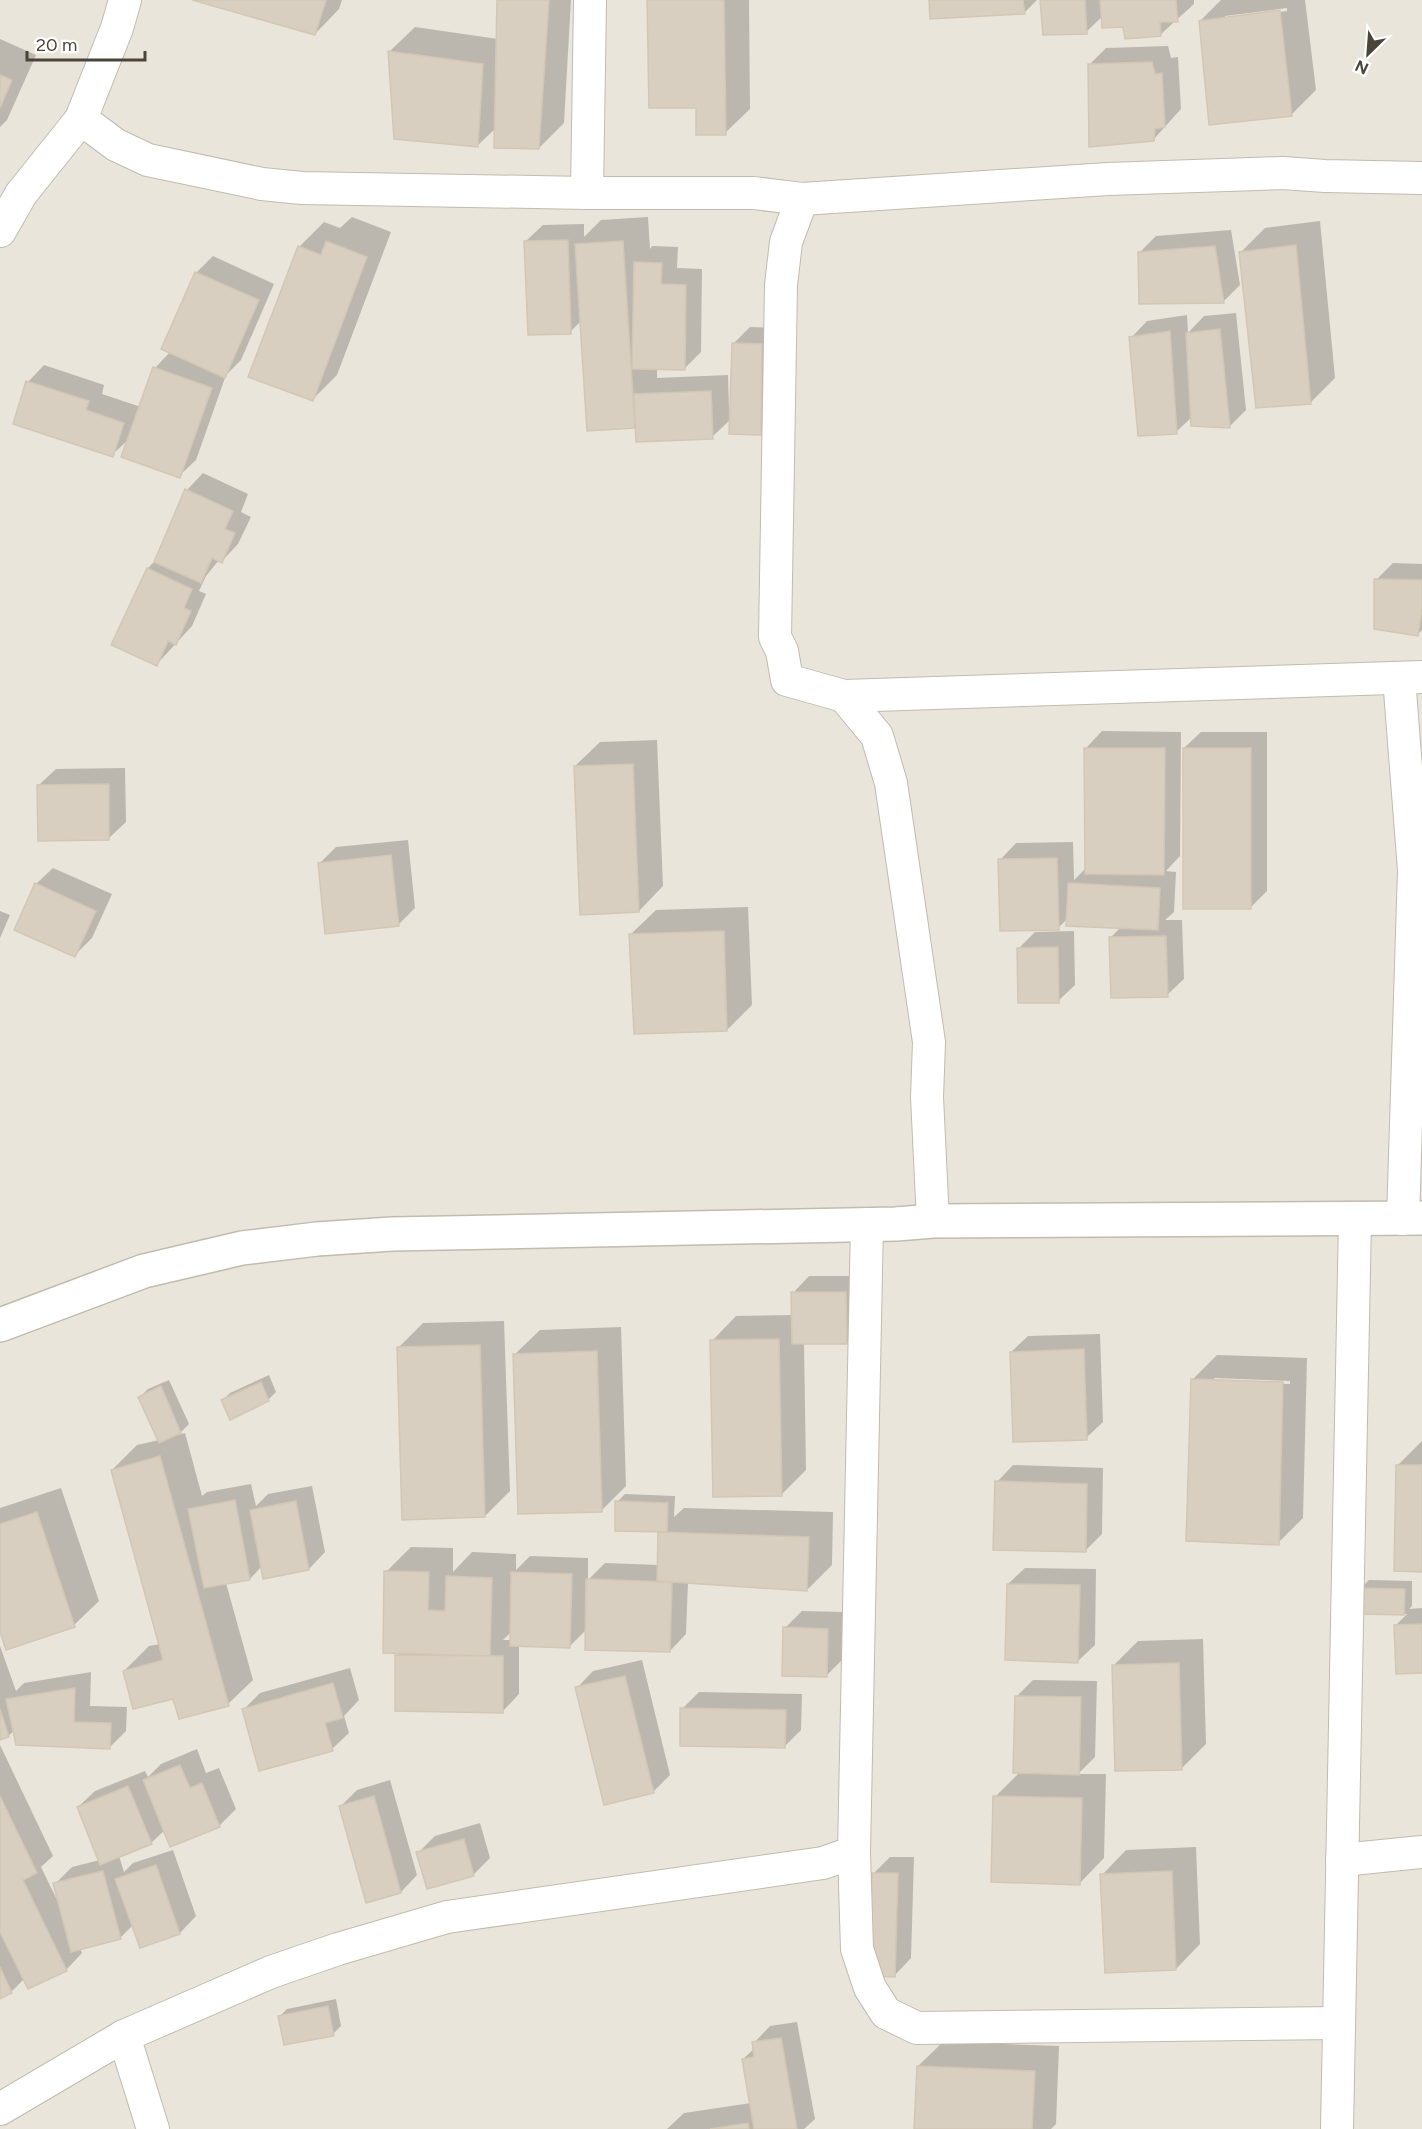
<svg xmlns="http://www.w3.org/2000/svg" width="1422" height="2129" viewBox="0 0 1422 2129" font-family="Figtree,sans-serif">
<style>
.residential{fill:#eae5da}
.shadow{fill:#0003;fill-rule:evenodd}
.building{fill:#d8cfc1;stroke:#d3c7b4;stroke-width:1.5}
.lines{fill:none;stroke-linecap:round;stroke-linejoin:round}
.minor-casing{stroke:#c2bbae;stroke-width:34}
.tertiary-casing{stroke:#c2bbae;stroke-width:36}
.minor{stroke:#fff;stroke-width:32}
.tertiary{stroke:#fff;stroke-width:33}
</style>
<rect width="100%" height="100%" fill="#f6f3ec"/>
<rect class="residential" x="0" y="0" width="1422" height="2129"/>
<g class="shadow">
<path d="M197,0h145l-3,9 -24,25z"/>
<path d="M499,0h72l-7,123 -25,25 -43,-20 -19,18 -82,-8 -5,-87 25,-24 83,12z"/>
<path d="M649,0h100l1,109 -25,24 -28,-27z"/>
<path d="M930,0h107l-13,13z"/>
<path d="M1041,0h153v4l-34,31 -36,-10 -21,-9 -17,16z"/>
<path d="M1221,0h84l11,90 -25,25 -91,-94zM1287,8v3l-62,8v-3z"/>
<path d="M0,39l36,16 -29,65 -7,7z"/>
<path d="M1168,46l3,12 7,-1 3,52 -28,31 -64,-75 17,-17z"/>
<path d="M352,217l39,15 -54,143 -25,25 -13,-153 25,-25 16,6z"/>
<path d="M648,217l2,32 2,-3 26,1 -1,21 25,1 -1,83 -17,17 -27,-1v10l71,-3 1,35h2l2,-66 17,-17 28,1 -1,89 -17,16 -29,-14 -19,18 -75,-13 -3,2 -53,-105 -11,11 -44,-91 17,-16 41,-1v13l17,-17z"/>
<path d="M1320,221l15,157 -25,25 -70,-150 25,-25z"/>
<path d="M1231,230l9,55 -16,16 -84,-49 16,-16z"/>
<path d="M213,256l61,28 -33,76 -15,15 -30,85 -17,16 -50,-37 -17,16 -84,-73 16,-17 60,20 -2,9 39,13 14,-39 15,-16 26,-79z"/>
<path d="M1236,313l10,97 -17,17 -37,-10 -16,15 -45,-94 16,-17 40,-6 1,18 16,-17z"/>
<path d="M203,473l45,21 -7,18 10,5 -13,27 -16,17 -3,-1 -13,16 -7,15 7,3 -14,32 -35,38 -44,-20 35,-76 8,-8 31,-70z"/>
<path d="M1393,563l29,1v66l-5,5 -41,-55z"/>
<path d="M1102,731l79,1 -1,124 -14,15 10,1 -2,40 -9,8h17l2,59 -17,16 -57,-57 11,-11 -53,-9 -10,10 -58,-68 16,-17 57,-1 1,38 12,-12v-120z"/>
<path d="M1201,732h66v159l-17,17 -66,-160z"/>
<path d="M657,740l6,146 -24,25 -64,-145 25,-24z"/>
<path d="M125,768l1,54 -17,16 -70,-53 17,-16z"/>
<path d="M408,840l7,68 -17,17 -79,-61 17,-17z"/>
<path d="M53,868l59,26 -20,44 -17,17 -39,-71z"/>
<path d="M748,907l4,98 -25,25 -96,-96 25,-24z"/>
<path d="M0,911l10,4 -10,23z"/>
<path d="M1074,931l1,54 -17,16 -40,-52 17,-17z"/>
<path d="M809,1276h53l1,50 -16,17h-43l2,127 -25,25 -69,-154 24,-25 57,-1v-22z"/>
<path d="M504,1321l6,170 -25,25 -87,-168 25,-25z"/>
<path d="M621,1327l5,159 -25,25 -86,-157 25,-24z"/>
<path d="M1100,1334l3,88 -17,16 -75,-86 17,-16z"/>
<path d="M1217,1355l90,3 -4,160 -25,25 -86,-163zM1214,1378l76,3v3l-76,-3z"/>
<path d="M269,1375l7,17 -8,8 -46,1 8,-8z"/>
<path d="M169,1380l20,44 -11,11 7,-2 17,63 5,-4 44,-8 5,22 12,-12 44,-8 13,66 -16,17 -47,-3 -12,13 -24,4 27,97 -25,24 -54,-7 -50,-26 25,-25 11,-2 -48,-174 25,-25 22,-5 -19,-43 8,-8z"/>
<path d="M1422,1441v129l-24,-105z"/>
<path d="M1013,1465l90,3 -1,66 -17,17 -88,-69z"/>
<path d="M61,1488l38,113 -25,24 -74,3v-120z"/>
<path d="M625,1494l50,2 -1,21 10,-9 149,4 -1,53 -25,25 -119,-8 -2,52 -16,17 -83,-22 -17,17 -51,-1v49l-16,17 -106,-55 4,-4 -15,-80 25,-25 42,1v24l19,-20 44,2v16l14,-14 58,2v22l17,-17 54,2v-34l-42,-29zM511,1632v8h-8z"/>
<path d="M1025,1568l71,1 -1,76 -17,16 -70,-77z"/>
<path d="M1369,1580l43,1v25l-3,3 13,-1v63l-26,-46 11,-11 -46,-1v-25z"/>
<path d="M802,1611l42,1 -1,47 -17,17 -41,-48z"/>
<path d="M1203,1639l3,105 -25,25 -67,-104 24,-24z"/>
<path d="M0,1646l16,45 8,-8 67,-11 -1,34 37,1 -1,24 -16,16 -95,-17 -7,6 -8,3z"/>
<path d="M642,1660l28,115 -17,17 -76,-104 16,-17z"/>
<path d="M350,1668l9,32 -15,16 5,17 -17,16 -89,-39 17,-17z"/>
<path d="M1033,1680l64,1 -2,76 -17,17h28l-2,84 -24,25 -85,-86 25,-25 -3,-76z"/>
<path d="M699,1692l103,2 -1,36 -16,16 -103,-37z"/>
<path d="M0,1745l53,111 -12,11 18,37 -4,-20 17,-17 28,-7 -22,-53 17,-16 50,-20 3,6 13,-13 36,-15 9,24 13,-5 17,41 -17,17 -54,4 -14,13 -32,13 5,16 9,-9 40,-13 23,66 -16,17 -39,13 -8,-21 -13,13 -40,10 2,5 -16,17 -42,9 -13,13 -11,5z"/>
<path d="M390,1780l27,95 -16,17 -61,-85 17,-17z"/>
<path d="M480,1823l10,35 -17,17 -55,-22 17,-17z"/>
<path d="M1196,1847l4,97 -24,25 -74,-94 24,-25z"/>
<path d="M890,1857h24l-3,101 -16,17 -22,-101z"/>
<path d="M336,1999l5,27 -8,8 -54,-17 8,-8z"/>
<path d="M797,2022l18,97 -11,10h-137l17,-16 67,-10 -8,-44 12,-11 -1,-5 16,-17z"/>
<path d="M943,2042l116,4 -3,78 -5,5h-135l2,-63z"/>
</g>
<g class="building">
<path d="M192,0h134l-11,35z"/>
<path d="M497,0h52l-10,149 -45,-1z"/>
<path d="M647,0h77l2,135h-30v-27h-47z"/>
<path d="M929,0h94l2,14 -95,5z"/>
<path d="M1040,0h45l2,34 -44,1z"/>
<path d="M1100,0h76l2,22h-18l1,14 -36,3 -2,-12 -21,1z"/>
<path d="M1280,10l12,106 -83,9 -10,-104z"/>
<path d="M388,51l95,13 -5,83 -84,-8z"/>
<path d="M1152,62l3,12 7,-1 3,54 -10,2 -1,12 -65,6 -1,-83z"/>
<path d="M0,75l12,5 -12,28z"/>
<path d="M568,240l3,94 -43,1 -4,-94z"/>
<path d="M326,241l41,16 -54,144 -65,-24 50,-131 23,9z"/>
<path d="M623,241l12,187 -48,3 -12,-187z"/>
<path d="M1296,245l15,159 -55,4 -17,-156z"/>
<path d="M1215,246l9,57 -85,1 -1,-52z"/>
<path d="M634,262l28,1 -1,21 25,1 -1,85 -53,-1z"/>
<path d="M195,272l64,28 -34,78 -64,-29z"/>
<path d="M1220,329l10,99 -39,-2 -5,-93z"/>
<path d="M1170,331l7,103 -39,2 -9,-99z"/>
<path d="M732,343l30,1 -1,91 -32,-1z"/>
<path d="M153,367l59,21 -32,90 -59,-21z"/>
<path d="M26,381l63,20 -3,9 38,13 -11,34 -100,-33z"/>
<path d="M711,391l2,48 -77,3 -2,-48z"/>
<path d="M185,489l48,22 -8,18 10,4 -13,30 -10,-5 -11,25 -47,-21z"/>
<path d="M147,568l45,21 -8,19 7,3 -15,34 -8,-4 -11,25 -46,-21z"/>
<path d="M1374,579l48,1v28l-4,28 -44,-7z"/>
<path d="M1084,748h81l-1,127 -79,-1z"/>
<rect x="1183" y="748" width="68" height="161"/>
<path d="M633,764l6,148 -59,3 -6,-149z"/>
<path d="M109,784v56l-71,1 -1,-56z"/>
<path d="M391,855l8,71 -74,8 -7,-71z"/>
<path d="M1057,858l2,72 -59,1 -2,-72z"/>
<path d="M35,883l61,28 -21,46 -61,-27z"/>
<path d="M1068,883l92,5 -2,42 -92,-4z"/>
<path d="M724,931l3,100 -93,3 -5,-100z"/>
<path d="M1166,936l2,61 -57,1 -2,-61z"/>
<path d="M1058,947l1,56h-41l-1,-55z"/>
<path d="M791,1292h55l1,52h-55z"/>
<path d="M779,1339l3,157 -69,1 -3,-157z"/>
<path d="M480,1345l5,172 -83,3 -5,-173z"/>
<path d="M1084,1349l3,91 -74,2 -3,-90z"/>
<path d="M597,1351l5,161 -84,2 -5,-160z"/>
<path d="M1191,1379l92,3 -4,163 -93,-4z"/>
<path d="M261,1382l8,19 -39,19 -9,-20z"/>
<path d="M161,1386l20,47 -22,10 -21,-46z"/>
<path d="M160,1456l69,250 -50,13 -6,-20 -40,10 -10,-38 40,-11 -52,-190z"/>
<path d="M1396,1465h26v107l-28,-1z"/>
<path d="M995,1481l92,3 -1,68 -93,-2z"/>
<path d="M235,1500l15,80 -46,8 -16,-79z"/>
<path d="M296,1501l13,69 -46,9 -13,-69z"/>
<path d="M615,1501l53,2 -1,29 -52,-1z"/>
<path d="M37,1512l38,115 -69,23 -6,-18v-108z"/>
<path d="M658,1532l151,5 -2,54 -150,-10z"/>
<path d="M384,1571l45,1 -1,38 17,1 1,-35 46,2 -2,78 -107,-3z"/>
<path d="M511,1572l61,2 -2,74 -60,-2z"/>
<path d="M586,1579l86,3 -2,70 -85,-2z"/>
<path d="M1007,1584l73,1 -2,78 -73,-3z"/>
<path d="M1360,1588l45,1 -1,26 -45,-1z"/>
<path d="M1422,1624v49l-26,1 -2,-49z"/>
<path d="M783,1627l45,2 -1,48 -45,-1z"/>
<path d="M395,1655l108,1v57l-108,-2z"/>
<path d="M1179,1663l3,107 -67,1 -3,-106z"/>
<path d="M625,1676l29,117 -50,12 -29,-118z"/>
<path d="M333,1683l10,35 -18,5 8,28 -74,20 -17,-62z"/>
<path d="M75,1688l-1,34 37,1 -1,26 -94,-4 -10,-46z"/>
<path d="M1015,1696l66,1 -2,78 -66,-2z"/>
<path d="M680,1708l106,2 -1,38 -105,-2z"/>
<path d="M0,1709l9,28 -9,3z"/>
<path d="M180,1765l10,23 12,-5 18,44 -50,20 -27,-67z"/>
<path d="M128,1786l24,58 -52,21 -23,-58z"/>
<path d="M0,1796l37,77 -14,7 44,91 -39,18 -28,-57z"/>
<path d="M374,1796l27,97 -35,10 -27,-97z"/>
<path d="M993,1796l89,2 -2,87 -89,-3z"/>
<path d="M464,1839l10,37 -47,13 -11,-37z"/>
<path d="M156,1865l24,69 -40,14 -25,-69z"/>
<path d="M103,1871l18,68 -50,13 -18,-69z"/>
<path d="M1172,1871l4,99 -71,3 -5,-99z"/>
<path d="M872,1873h26l-3,104 -26,-1z"/>
<path d="M0,1967l12,26 -12,6z"/>
<path d="M328,2006l6,30 -50,9 -6,-29z"/>
<path d="M781,2038l16,91h-43l-12,-70 12,-2 -2,-15z"/>
<path d="M917,2066l118,5 -3,58h-118z"/>
<path d="M748,2123l1,6h-39z"/>
</g>
<g class="lines">
<defs>
<g id="minor">
<path d="M81,119l35,26 32,15 114,24 40,4 285,5h167l48,6 306,-20 175,-6 42,3 97,2"/>
<path d="M587,193l3,-193"/>
<path d="M802,199l-16,43 -5,43 -6,352 7,14 5,29 57,16 578,-19"/>
<path d="M0,231l21,-37 60,-75 36,-91 8,-28"/>
<path d="M1399,678l15,192 -11,349"/>
<path d="M844,696l33,40 14,47 38,259 -2,55 6,124"/>
<path d="M854,1852l3,97 13,39 16,25 31,15 422,-5"/>
<path d="M1342,1860l80,-8"/>
<path d="M124,2036l29,93"/>
<path d="M0,2109l124,-73 147,-64 67,-23 109,-32 376,-54 31,-11 13,-628"/>
<path d="M1337,2129l18,-910"/>
</g>
<path id="tertiary" d="M0,1325l144,-54 98,-23 75,-9 75,-5 504,-10 37,-3 489,-3"/>
</defs>
<use href="#minor" class="minor-casing"/>
<use href="#tertiary" class="tertiary-casing"/>
<use href="#minor" class="minor"/>
<use href="#tertiary" class="tertiary"/>
</g>
<g transform="translate(1368 54) rotate(205)" stroke="#ffffff" stroke-width="4.5" paint-order="stroke">
<path d="M0-4.5L10 22L0 15L-10 22Z" fill="#4b4439"/>
<text y="-9" font-size="16" font-weight="bold" text-anchor="middle" fill="#4b4439">N</text>
</g>
<path d="M27 51v9h118v-9" fill="none" stroke="#4b4439" stroke-width="3"/>
<text x="36" y="51" font-size="18" fill="#4b4439" stroke="#ffffff" stroke-width="4.5" paint-order="stroke">20 m</text>
</svg>
